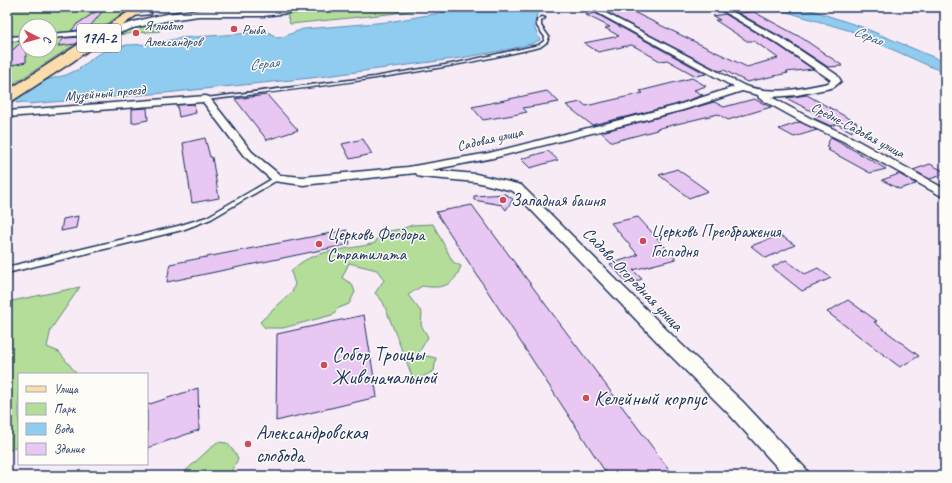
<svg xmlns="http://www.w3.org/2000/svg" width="952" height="483" viewBox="0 0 952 483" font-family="Caveat,sans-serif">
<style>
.green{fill:#b3dd99;stroke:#67867c;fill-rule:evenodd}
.water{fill:#8fccef;stroke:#618db5}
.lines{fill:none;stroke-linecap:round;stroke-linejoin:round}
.river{fill:#8fccef;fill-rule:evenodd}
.building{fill:#e9c7f3;stroke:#1b2f5e}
.lane-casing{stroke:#1b2f5e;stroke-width:3}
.street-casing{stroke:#1b2f5e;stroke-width:3}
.secondary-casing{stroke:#1b2f5e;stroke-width:3}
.primary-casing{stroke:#1b2f5e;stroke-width:3}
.lane{fill:#fdfcf7;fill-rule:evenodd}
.street{fill:#fdfcf7;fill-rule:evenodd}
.secondary{fill:#fdfcf7;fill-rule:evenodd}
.primary{fill:#fbddab;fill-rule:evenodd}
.poi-dot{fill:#d1495b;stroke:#fdfcf7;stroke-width:1.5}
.labels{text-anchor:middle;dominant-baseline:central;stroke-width:3;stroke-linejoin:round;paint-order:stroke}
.far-poi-label{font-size:14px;fill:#1b2f5e;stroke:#fdfcf7;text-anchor:start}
.far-street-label{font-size:14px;fill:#1b2f5e;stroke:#fdfcf7}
.far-water-label{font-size:15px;font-style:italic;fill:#385682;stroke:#fdfcf7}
.shield{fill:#fdfcf7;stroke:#5f6c8c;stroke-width:1}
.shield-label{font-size:16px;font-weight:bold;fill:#1b2f5e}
.poi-label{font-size:17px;fill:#1b2f5e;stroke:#fdfcf7;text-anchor:start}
.street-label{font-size:17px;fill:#1b2f5e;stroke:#fdfcf7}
.near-poi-label{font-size:20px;fill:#1b2f5e;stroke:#fdfcf7;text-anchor:start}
</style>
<rect width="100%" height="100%" fill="#f7ecf6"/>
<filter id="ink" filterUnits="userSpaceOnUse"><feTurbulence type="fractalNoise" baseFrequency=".025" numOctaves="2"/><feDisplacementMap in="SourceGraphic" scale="8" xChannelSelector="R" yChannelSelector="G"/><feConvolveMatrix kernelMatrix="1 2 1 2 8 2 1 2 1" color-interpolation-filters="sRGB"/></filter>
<g filter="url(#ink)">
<g class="green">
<path d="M7,7h126l-126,81zM26,26h24v24h-24z"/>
<path d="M326,7h108l-45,7 -99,10 -4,-12z"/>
<path d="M157,20l-4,11h7l-45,4 3,-3z"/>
<path d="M433,224l20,38 8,4c-7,21 -20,23 -39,20l-14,9 14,18 -1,12 7,12 -10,17 18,4 -2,13 -20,10 -31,-79 -8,-9 9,-13 -7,-10 -28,-7 -7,15 10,6 3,8 -6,12 -10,4 -7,7 -49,13h-18l-5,-6 32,-30 3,-8 -4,-12c19,-24 57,-21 84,-29l6,-11 21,-3 10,-4z"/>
<path d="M80,287l-29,42 -4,18 12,5 18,22h-58v71l-12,7v-150z"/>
<path d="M217,442l10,1 9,11 2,5 -9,17h-49z"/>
</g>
<g class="water">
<path d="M473,7h68l-3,3 -4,17 6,13 -9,4 -25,6 -45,8 -150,20 -146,15 -137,11 -3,-2 -8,1 -3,-2 32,-21 20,-5 13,-6 16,-13 12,-6 20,-5 27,-1 25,-6 89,-6 10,6 4,-1 21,-8 85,-7z"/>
<path d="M770,7h32l60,20 83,35v11l-94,-42z"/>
</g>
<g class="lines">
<path class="river" d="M68,80l6,1 3,4 -3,4 -67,8v-10z"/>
</g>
<g class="building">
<path d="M103,7l2,1 -17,21 -17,2 6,-7z"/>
<path d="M625,8l122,59 31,-9 -24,-17h-7l-32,-21h5l-7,-4 12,-2 54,32 34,23 -27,3 2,1 -41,9 -23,-12 -5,1 -113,-59z"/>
<path d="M754,12l48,26 41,28 -15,1 -41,-27 -49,-27z"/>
<path d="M595,13l111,61 -10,2 -29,-16 -7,1 -26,-15 -3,-1 -33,7 -14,-9 35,-7 -14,-8 5,-1 -24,-12z"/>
<path d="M82,37l-6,7 -18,2 6,-8z"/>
<path d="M21,42h5v20l-14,3 -4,-10z"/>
<path d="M692,78l14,8 -12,4 9,5 -28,10 -83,20 -26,-20 15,-3 5,4 57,-13 -3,-2z"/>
<path d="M547,91l12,11 -36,6 4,4 -14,3 -30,5 -11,-13z"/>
<path d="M267,95l31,35 -31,10 -32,-41z"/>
<path d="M807,95l50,28 -5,9 -15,-8 -6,2 -18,-8 8,-2 -35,-18z"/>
<path d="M754,99l17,8 -43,13 -10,-6 -62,15 1,1 -45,12 -11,-10 82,-21 31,-9 10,5z"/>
<path d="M194,104l2,9 -17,4 -2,-12z"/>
<path d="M147,108l1,12 -16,3v-14z"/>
<path d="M800,122l17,8 -23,7 -15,-8z"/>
<path d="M831,137l31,18 24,14 -16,4 -42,-23 2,-1 -4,-2z"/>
<path d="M205,138l5,19h2l7,41 -27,5 -9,-60z"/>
<path d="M363,139l9,15 -22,5 -8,-15z"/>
<path d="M548,151l10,9 -28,8 -9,-9z"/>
<path d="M930,164l15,8v2l-15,5 -17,-9z"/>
<path d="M677,169l31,22 -19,7 -30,-23z"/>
<path d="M899,174l17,10 -17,5 -17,-9z"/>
<path d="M505,194l8,5 -7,11 -4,-5 -28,-5v-4z"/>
<path d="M472,205l74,100 128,171h-66l-172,-264z"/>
<path d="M78,216l-2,12 -15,3 2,-12z"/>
<path d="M638,217l38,42 -43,11 9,9 -14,5 -18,-20 28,-9 -27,-32z"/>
<path d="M347,230l3,14 -183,38 3,-18z"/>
<path d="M780,235l15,10 -29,13 -15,-12z"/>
<path d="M786,260l19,14 13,-6 13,10 -29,13 -30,-24z"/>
<path d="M848,300l29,21 -3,1 45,34 -19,11 -73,-55z"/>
<path d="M364,315l13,82 -101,24 1,-87z"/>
<path d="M198,388l1,42 -52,18v-43z"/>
</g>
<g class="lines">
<defs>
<g id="lane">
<path d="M150,12l1,2 -19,2 -2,-1z"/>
<path d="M542,17l3,1 -4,3v5l8,11 -2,5 -7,5c-110,26 -222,40 -334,53l-2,-1 2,-1 168,-21 83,-14 82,-18 5,-4 1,-4 -8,-11v-6z"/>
<path d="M277,176l3,2 -1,1 -68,40 -29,11 -175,43v-6l171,-41 29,-9z"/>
</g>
<g id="street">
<path d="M716,7h8l62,34 51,34 4,6 -7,6 -3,1 -34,7 -26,2 41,22 39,18 94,52v9l-102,-57 -39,-18 -45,-25 -1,-3 -16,-4 -59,19 -190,48 -62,12 45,4 45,11 160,159 61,57 64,68 4,7h-25l-57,-63 -59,-59 -156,-163 -37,-9 -54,-5 -4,-1 -2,-3 -113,12 -30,-4 -29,-25 -41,-54 -196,15v-6l199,-15 3,1 43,55 28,23 23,2 105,-10 81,-14 186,-47 59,-19 -138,-75v-2l2,-1 147,77c29,9 55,3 83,-3l3,-3 -51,-35z"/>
<path d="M108,29l4,2 -1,2 -61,5v-4z"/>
<path d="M26,36v4l-19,1v-4z"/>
</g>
<path id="secondary" d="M288,7h31l-5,3 -51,6h-64l-29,4 -37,8 -33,12 -6,-3 2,-2c33,-13 68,-23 104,-25 29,-2 59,0 88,-3z"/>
<path id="primary" d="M136,7h12l-76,55 -60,39 -5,2v-12z"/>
</defs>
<use href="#lane" class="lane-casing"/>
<use href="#street" class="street-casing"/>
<use href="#secondary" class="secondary-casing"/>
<use href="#primary" class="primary-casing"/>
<use href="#lane" class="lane"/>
<use href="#street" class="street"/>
<use href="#secondary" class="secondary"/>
<use href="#primary" class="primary"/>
</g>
</g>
<g class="poi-dot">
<circle cx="234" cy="29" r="4"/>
<circle cx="136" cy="33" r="4"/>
<circle cx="503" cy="200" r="4"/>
<circle cx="643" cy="241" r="4"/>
<circle cx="319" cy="244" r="4"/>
<circle cx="324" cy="365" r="4"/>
<circle cx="586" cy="398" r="4"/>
<circle cx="248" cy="444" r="4"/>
</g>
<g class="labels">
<g class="far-poi-label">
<text x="144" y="25">Я люблю<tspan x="144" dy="16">Александров</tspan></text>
<text x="242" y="29">Рыба</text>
</g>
<g class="far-street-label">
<text transform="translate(105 93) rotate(-5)">Музейный проезд</text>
<text transform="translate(858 130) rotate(28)">Средне-Садовая улица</text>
<text transform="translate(490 139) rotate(-13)">Садовая улица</text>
</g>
<g class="far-water-label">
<text transform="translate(868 36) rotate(23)">Серая</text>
<text transform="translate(264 64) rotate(-6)">Серая</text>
</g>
<rect class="shield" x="77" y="24" width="44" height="28" rx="3"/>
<g class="shield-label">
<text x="99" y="38">17А-2</text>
</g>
<g class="poi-label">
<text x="511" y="200">Западная башня</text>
<text x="651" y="231">Церковь Преображения<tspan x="651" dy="20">Господня</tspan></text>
<text x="327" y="234">Церковь Феодора<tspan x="327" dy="20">Стратилата</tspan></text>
</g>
<g class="street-label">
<text transform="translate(633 279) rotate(46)">Садово-Огородная улица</text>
</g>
<g class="near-poi-label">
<text x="332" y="354">Собор Троицы<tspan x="332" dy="23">Живоначальной</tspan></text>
<text x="594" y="398">Келейный корпус</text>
<text x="256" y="432">Александровская<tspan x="256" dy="23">слобода</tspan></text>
</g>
</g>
<rect width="952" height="483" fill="none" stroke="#fdfcf7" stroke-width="24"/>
<rect x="12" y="12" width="928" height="459" fill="none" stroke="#1b2f5e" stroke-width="1.5" filter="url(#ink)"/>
<rect x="18" y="373" width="130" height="92" fill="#fdfcf7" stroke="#a3aaba"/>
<rect x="26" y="386" width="20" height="6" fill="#fbddab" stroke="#a3aaba"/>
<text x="54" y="393" font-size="12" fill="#1b2f5e">Улица</text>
<rect x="26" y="403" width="20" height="12" fill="#b3dd99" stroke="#a3aaba"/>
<text x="54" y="413" font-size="12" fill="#1b2f5e">Парк</text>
<rect x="26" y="423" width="20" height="12" fill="#8fccef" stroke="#a3aaba"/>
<text x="54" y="433" font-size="12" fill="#1b2f5e">Вода</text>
<rect x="26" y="443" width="20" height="12" fill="#e9c7f3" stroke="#a3aaba"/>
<text x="54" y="453" font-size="12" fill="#1b2f5e">Здание</text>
<g transform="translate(38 38) rotate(96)"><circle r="19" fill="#fdfcf7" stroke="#a3aaba"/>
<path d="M0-3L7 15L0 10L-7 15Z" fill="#d1495b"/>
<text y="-6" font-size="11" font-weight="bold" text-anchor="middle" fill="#1b2f5e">С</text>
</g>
</svg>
